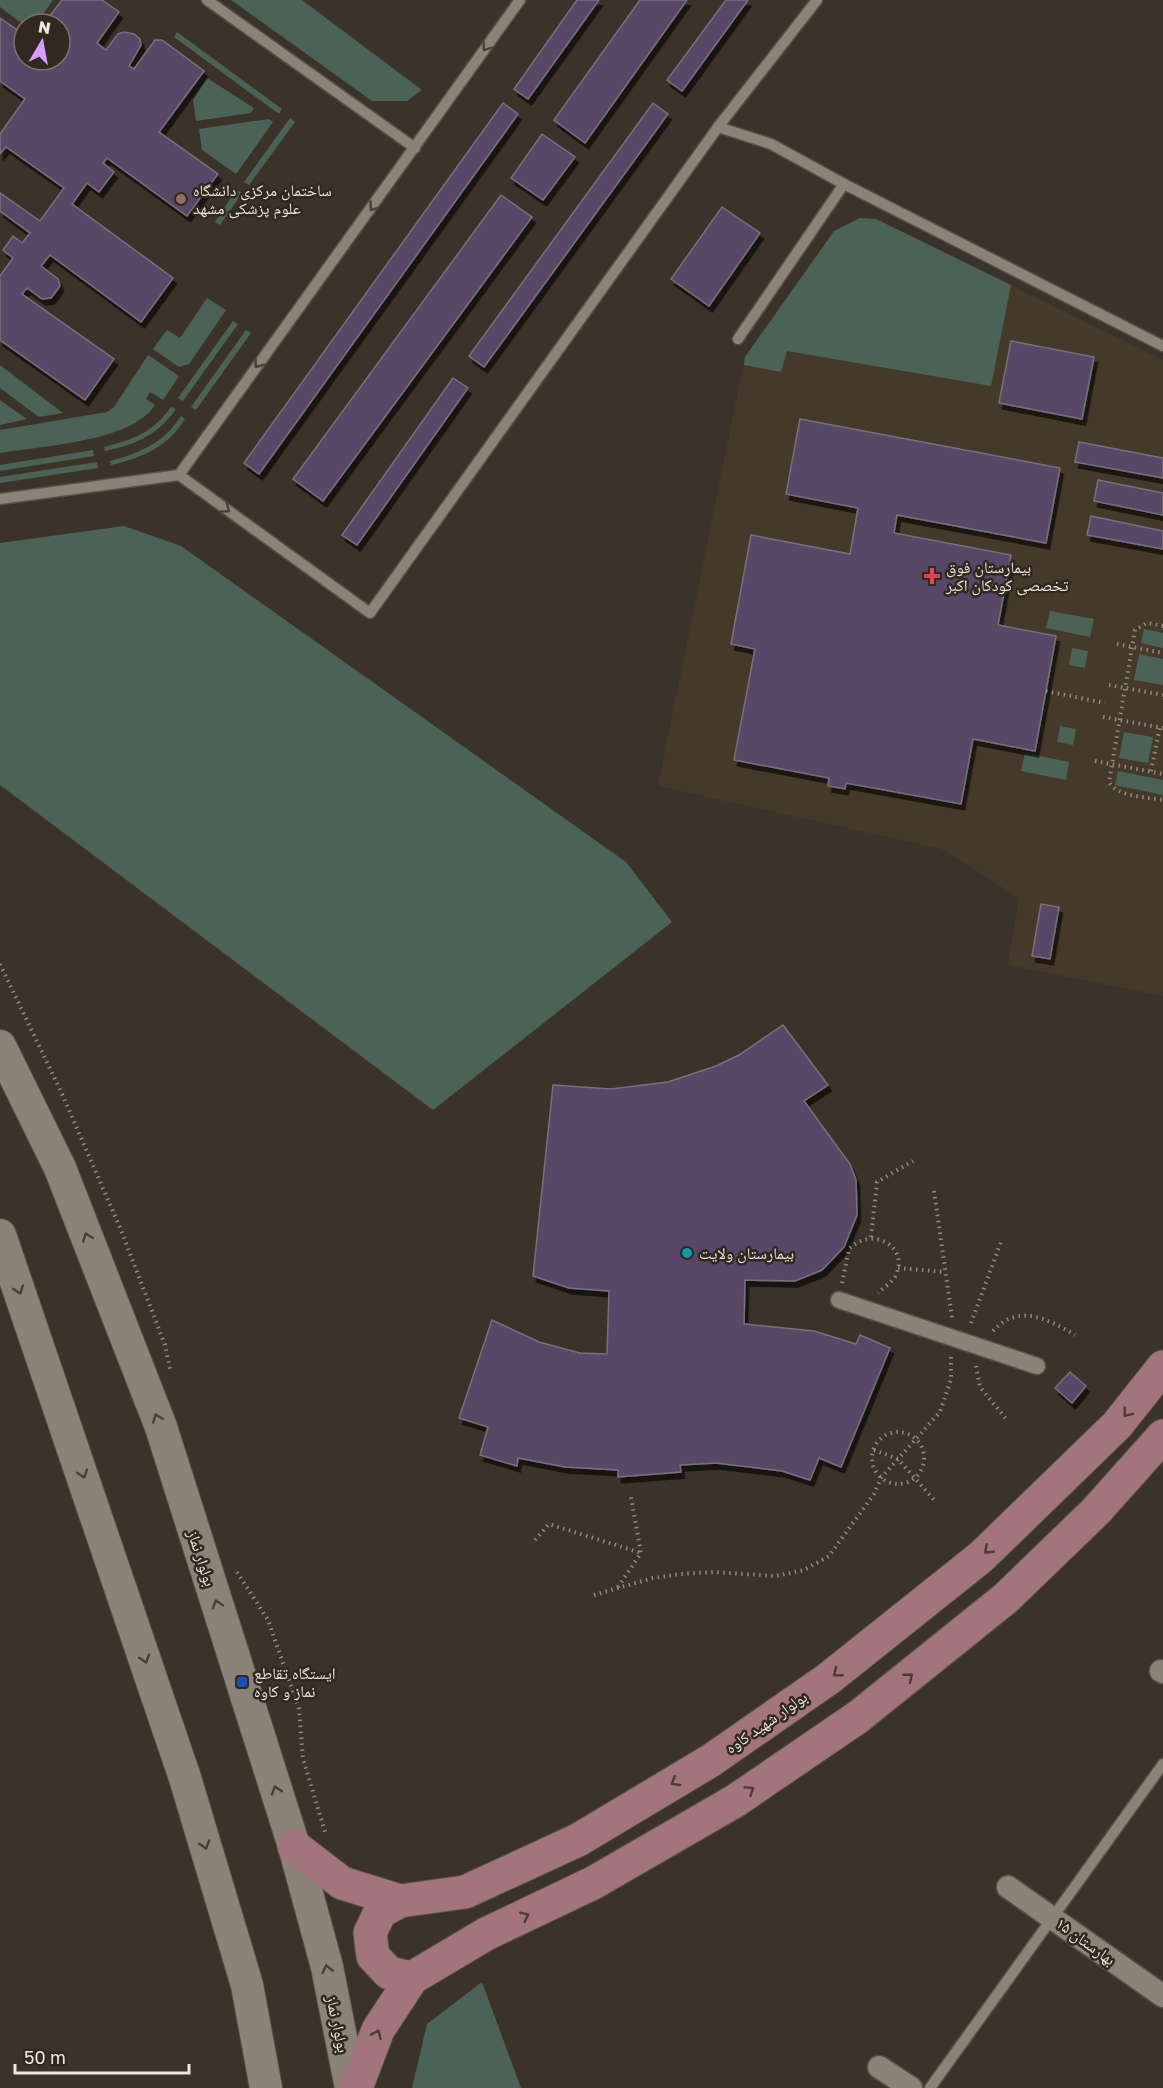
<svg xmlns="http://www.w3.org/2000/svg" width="1163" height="2088" viewBox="0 0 1163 2088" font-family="'Golos Text','Noto Naskh Arabic',sans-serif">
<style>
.built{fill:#453a2a}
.green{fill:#4b6356}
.building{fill:#584766;stroke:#77717d;stroke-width:1.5;filter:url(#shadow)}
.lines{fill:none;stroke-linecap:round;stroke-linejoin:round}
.service-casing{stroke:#565047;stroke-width:13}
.pedestrian-casing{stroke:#565047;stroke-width:19}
.minor-casing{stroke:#565047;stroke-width:25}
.secondary-casing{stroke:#565047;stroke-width:34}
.primary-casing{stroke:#565047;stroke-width:35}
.path{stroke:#918a82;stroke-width:4;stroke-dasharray:1.5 4.5;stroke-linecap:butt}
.service{stroke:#8c8378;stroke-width:10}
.pedestrian{stroke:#8c8378;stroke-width:16}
.minor{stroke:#8c8378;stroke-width:22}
.secondary{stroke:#8c8378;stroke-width:32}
.primary{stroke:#a2757c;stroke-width:33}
.oneway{stroke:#484035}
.oneway2{stroke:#4d3c36}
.education-dot{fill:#8d6e63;stroke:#31291f;stroke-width:2}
.health-dot{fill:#e0444e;stroke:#31291f;stroke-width:2}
.culture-dot{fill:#0f9aa8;stroke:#31291f;stroke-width:2}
.transit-dot{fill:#1a4fb4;stroke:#31291f;stroke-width:2}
.labels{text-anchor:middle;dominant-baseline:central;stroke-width:5;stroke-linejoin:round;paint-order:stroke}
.poi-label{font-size:16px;fill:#ebe6df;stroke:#31291f;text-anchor:start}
.street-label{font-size:16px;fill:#ebe6df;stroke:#31291f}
</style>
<defs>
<filter id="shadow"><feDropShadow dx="3.5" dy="6" stdDeviation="0" flood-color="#0009"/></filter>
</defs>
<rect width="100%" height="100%" fill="#3b3329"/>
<path class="built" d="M860,218l16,1 287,141v636l-155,-31 11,-67 -77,-49 -284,-63 87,-429 89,-126z"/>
<g class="green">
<path d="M0,0h53l-17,24 -12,1 -24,-18z"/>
<path d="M231,0h71l120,90 -15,11h-35z"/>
<path d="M177,32l105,77 -3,5 -105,-77z"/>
<path d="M207,78l47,30 -3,5 -55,8 -3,-21z"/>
<path d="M290,118l5,4 -46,63 -5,-3z"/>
<path d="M269,119l4,3 -37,52 -34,-24 -3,-21z"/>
<path d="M236,190l6,3 -22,32 -5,-3z"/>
<path d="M860,218l16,1 135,66 -20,101 -204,-35 -6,21 -37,-7 1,-8 89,-126z"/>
<path d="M207,298l19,12 -37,54 -10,3 -26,-18 14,-19 13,8z"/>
<path d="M233,321l5,3 -55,77 -5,-3z"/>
<path d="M246,330l5,3 -55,77 -5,-3z"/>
<path d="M148,355l31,21 -16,24 -13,-8 -4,7 9,6c-23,37 -115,41 -155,48v-23l107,-18 7,-5z"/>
<path d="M0,365l63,48 -24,4 -39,-29z"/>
<path d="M0,400l27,19 -27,6z"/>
<path d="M171,407l5,2c-18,26 -41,36 -71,42l-1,-4c28,-7 50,-15 67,-40z"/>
<path d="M181,416l4,3c-17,28 -43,39 -74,46l-1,-4c30,-8 54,-18 71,-45z"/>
<path d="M93,450l1,6 -94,15v-6z"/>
<path d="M97,462l1,6 -98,15v-6z"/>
<path d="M124,526l57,20 445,316 46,60 -239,188 -433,-325v-242z"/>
<path d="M1050,611l44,8 -4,18 -44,-9z"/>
<path d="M1144,629l19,4v15l-22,-5z"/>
<path d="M1072,648l16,3 -3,17 -16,-3z"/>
<path d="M1139,654l24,5v26l-29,-5z"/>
<path d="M1060,726l16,3 -3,16 -16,-3z"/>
<path d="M1124,732l29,5 -5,26 -29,-5z"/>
<path d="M1025,753l44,9 -3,18 -45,-9z"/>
<path d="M1118,771l45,9v15l-48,-10z"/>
<path d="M482,1982l39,106h-109l15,-64z"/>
</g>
<g class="building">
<path d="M62,0h40l17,12 -22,31 9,7 12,-16 6,-2 10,2 6,5 1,6 -12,21 5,3 21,-29h7l42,31 -45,61 59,42 -31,42 -80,-58 -4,5 11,9 -15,20 -12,-9 -15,21 101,74 -32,44 -91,-67 -9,11 17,13 2,7 -9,12 -9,1 -15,-11 -5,6 92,65 -29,41 -85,-60v-64l13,-18 -10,-8 10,-14 9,7 8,-10 -30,-22v-18l40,28 24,-33 -58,-41 -6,7v-20l25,-35 -25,-18v-63l24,17v25h36v-36h-16z"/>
<path d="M577,0h22l-71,99 -14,-10z"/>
<path d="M640,0h47l-102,143 -31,-23z"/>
<path d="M726,0h22l-66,91 -15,-11z"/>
<path d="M503,103l15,11 -259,360 -15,-11z"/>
<path d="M653,103l15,11 -184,253 -15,-11z"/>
<path d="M542,134l33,23 -32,43 -32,-22z"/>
<path d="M501,195l31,22 -209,284 -30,-22z"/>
<path d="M722,207l38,26 -51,73 -38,-27z"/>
<path d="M1011,341l83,16 -12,62 -83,-16z"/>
<path d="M453,378l15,10 -111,157 -15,-10z"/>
<path d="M800,419l260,49 -14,75 -149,-28 -3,18 117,22 -13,70 58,11 -21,115 -62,-12 -12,65 -115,-21 -1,6 -17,-3 1,-8 -95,-18 21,-111 -24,-5 20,-109 99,19 8,-46 -72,-14z"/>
<path d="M1079,442l84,16v20l-88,-16z"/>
<path d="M1098,480l65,13v22l-69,-14z"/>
<path d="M1091,516l72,15v18l-76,-14z"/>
<path d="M1041,904l18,3 -9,52 -18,-3z"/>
<path d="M783,1025l45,60 -24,16 46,63 6,16 1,35 -13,32 -22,23 -27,11 -50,-1 -1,44 70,7 42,13 4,-9 30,13 -49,119 -22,-9 -9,22 -28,-9 -66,-8 -36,2 1,7 -63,5v-7l-53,-3 -47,-9 -1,8 -37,-11 8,-28 -29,-9 33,-98 47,22 41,11 27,1 2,-63 -40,-3 -36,-12 20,-191 58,4 57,-7 48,-16 23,-11z"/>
<path d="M1070,1372l16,14 -14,17 -17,-15z"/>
</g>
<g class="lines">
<defs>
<g id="service">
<path d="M207,0l208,148"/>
<path d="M520,0l-341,475 191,138 348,-486 99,-127"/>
<path d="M718,127l53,17 73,40 319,162"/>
<path d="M738,339l106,-155"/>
<path d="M0,499l179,-24"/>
<path d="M930,2088l233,-324"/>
</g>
<path id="pedestrian" d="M839,1300l198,66"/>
<g id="minor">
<path d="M1161,1671l2,1"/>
<path d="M1008,1887l155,109"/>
<path d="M879,2067l32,21"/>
</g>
<g id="secondary">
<path d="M0,1046l60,122 101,259 133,419 33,121 24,121"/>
<path d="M0,1235l185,543 62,207 19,103"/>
</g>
<g id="primary">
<path d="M294,1846l48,37 58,18 65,-9 113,-52 132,-79 118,-82 153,-122 136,-132 46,-58"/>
<path d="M400,1901l-20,11 -10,21 3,23 16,17 23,5"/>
<path d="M356,2088l22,-58 34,-52 74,-44 107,-51 142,-82 123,-84 148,-119 90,-87 67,-75"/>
</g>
</defs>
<use href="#service" class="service-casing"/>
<use href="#pedestrian" class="pedestrian-casing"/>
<use href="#minor" class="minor-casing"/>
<use href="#secondary" class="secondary-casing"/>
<use href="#primary" class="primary-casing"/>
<g class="path">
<path d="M1163,626l-16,-3 -12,7 -26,152c8,15 38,15 54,18"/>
<path d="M1117,644l46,9"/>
<path d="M1109,685l54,10"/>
<path d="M1046,691l59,12"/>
<path d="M1103,717l60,11"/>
<path d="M1095,761l68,13"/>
<path d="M1151,771l9,-44"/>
<path d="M0,964l63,132 58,134 44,115 5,24"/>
<path d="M934,1191l18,127"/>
<path d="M871,1237l6,-55 36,-21"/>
<path d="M898,1268l47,4"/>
<path d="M842,1283l7,-34c23,-24 62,-2 46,28 -4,6 -12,11 -17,16"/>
<path d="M971,1323l30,-81"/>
<path d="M993,1331c25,-28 55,-12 82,4"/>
<path d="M976,1366l4,21 27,33"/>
<circle cx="898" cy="1458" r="26"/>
<path d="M874,1450l24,9 38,43"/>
<path d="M535,1540l14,-16 92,29"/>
<path d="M237,1572l31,48 31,89 4,50 23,76"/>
<path d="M618,1587l23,-34 -10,-56"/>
<path d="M594,1595l59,-17 28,-4 32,-2 63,4 28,-6 25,-14 45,-62 7,-16 59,-66 11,-33v-23"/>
</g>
<use href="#service" class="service"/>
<use href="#pedestrian" class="pedestrian"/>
<use href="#minor" class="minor"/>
<use href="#secondary" class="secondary"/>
<use href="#primary" class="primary"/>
</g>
<defs><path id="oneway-chevron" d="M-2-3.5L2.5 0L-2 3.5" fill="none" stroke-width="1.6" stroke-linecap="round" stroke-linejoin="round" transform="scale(1.5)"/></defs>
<g class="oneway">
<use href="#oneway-chevron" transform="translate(486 47) rotate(126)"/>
<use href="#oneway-chevron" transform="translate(373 207) rotate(126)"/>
<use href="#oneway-chevron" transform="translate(258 364) rotate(126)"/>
<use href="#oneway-chevron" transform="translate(226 509) rotate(36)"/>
<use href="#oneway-chevron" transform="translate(87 1237) rotate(-111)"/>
<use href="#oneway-chevron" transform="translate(19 1290) rotate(71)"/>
<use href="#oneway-chevron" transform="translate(157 1418) rotate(-111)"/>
<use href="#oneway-chevron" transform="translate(83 1474) rotate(72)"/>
<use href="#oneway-chevron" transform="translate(217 1604) rotate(-108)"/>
<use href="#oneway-chevron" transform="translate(145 1659) rotate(72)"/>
<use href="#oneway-chevron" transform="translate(276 1790) rotate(-108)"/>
<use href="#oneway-chevron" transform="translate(205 1845) rotate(73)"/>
<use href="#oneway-chevron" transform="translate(327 1969) rotate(-103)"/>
</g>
<g class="oneway2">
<use href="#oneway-chevron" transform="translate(1127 1413) rotate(128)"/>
<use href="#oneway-chevron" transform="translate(988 1550) rotate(137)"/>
<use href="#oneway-chevron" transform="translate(837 1673) rotate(141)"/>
<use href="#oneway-chevron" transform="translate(909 1677) rotate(-39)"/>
<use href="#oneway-chevron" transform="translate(675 1782) rotate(149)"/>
<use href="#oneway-chevron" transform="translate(750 1790) rotate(-34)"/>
<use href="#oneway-chevron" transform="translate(525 1916) rotate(-26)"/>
<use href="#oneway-chevron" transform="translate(377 2034) rotate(-66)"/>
</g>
<circle class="education-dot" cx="181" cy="199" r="6"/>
<path class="health-dot" d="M929 567h6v6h6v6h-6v6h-6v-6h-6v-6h6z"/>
<circle class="culture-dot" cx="687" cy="1253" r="6"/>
<rect class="transit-dot" x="236" y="1676" width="12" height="12" rx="3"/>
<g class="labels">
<g class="poi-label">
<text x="193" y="190">ساختمان مرکزی دانشگاه<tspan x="193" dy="18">علوم پزشکی مشهد</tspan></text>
<text x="946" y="567">بیمارستان فوق<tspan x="946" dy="18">تخصصی کودکان اکبر</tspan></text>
<text x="699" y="1253">بیمارستان ولایت</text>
<text x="254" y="1673">ایستگاه تقاطع<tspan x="254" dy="18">نماز و کاوه</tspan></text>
</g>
<g class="street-label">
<text transform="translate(202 1558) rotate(72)">بولوار نماز</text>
<text transform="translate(766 1722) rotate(-35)">بولوار شهید کاوه</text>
<text transform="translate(1086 1941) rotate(36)">بهارستان ۱۵</text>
<text transform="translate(338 2024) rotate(78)">بولوار نماز</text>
</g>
</g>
<g transform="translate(42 42) rotate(10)"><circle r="28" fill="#31291f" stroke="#7b756c" stroke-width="1.5"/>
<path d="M0-4.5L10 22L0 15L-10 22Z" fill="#d49cfb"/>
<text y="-9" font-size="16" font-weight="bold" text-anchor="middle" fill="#ebe6df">N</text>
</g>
<path d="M15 2064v9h174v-9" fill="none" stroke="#ebe6df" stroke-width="3"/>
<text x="24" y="2064" font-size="18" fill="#ebe6df" stroke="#31291f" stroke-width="4.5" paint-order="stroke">50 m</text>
</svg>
